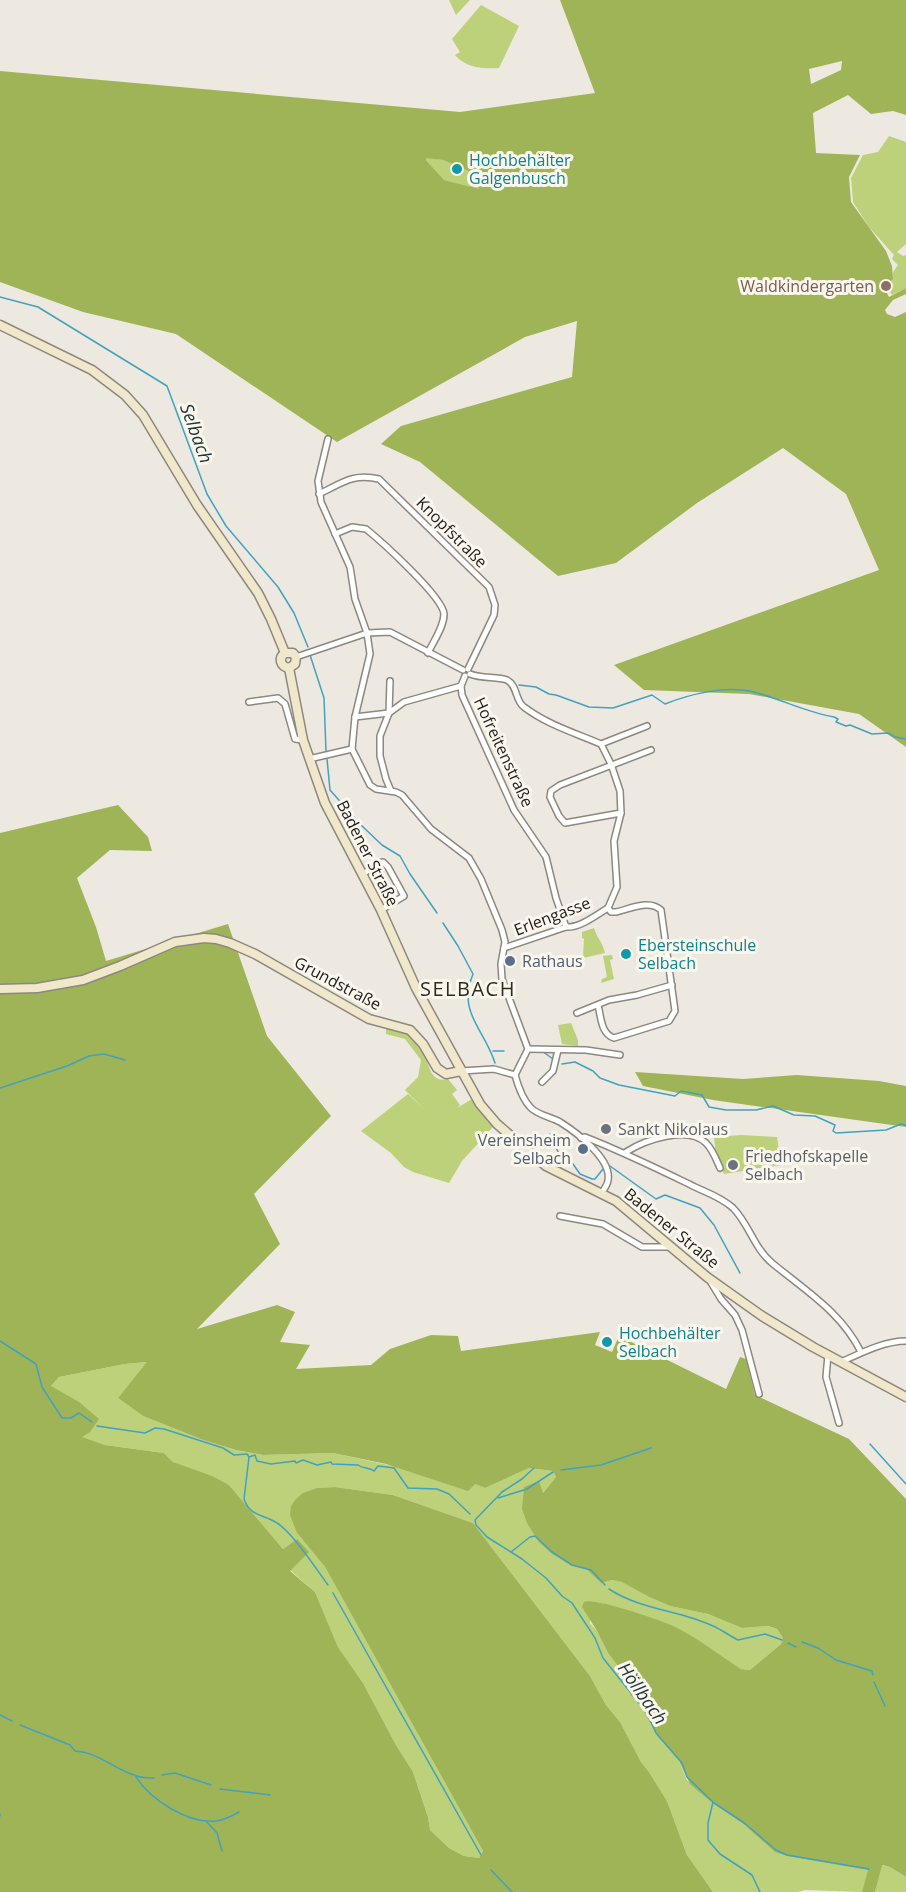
<svg xmlns="http://www.w3.org/2000/svg" width="906" height="1892" viewBox="0 0 906 1892" font-family="'Open Sans',sans-serif">
<style>
.green{fill:#bcd179}
.forest{fill:#9fb456;fill-rule:evenodd}
.lines{fill:none;stroke-linecap:round;stroke-linejoin:round}
.stream{stroke:#42a2be;stroke-width:1.5}
.street-casing{stroke:#8c887f;stroke-width:8}
.secondary-casing{stroke:#8c887f;stroke-width:11}
.street{stroke:#fff;stroke-width:5}
.secondary{stroke:#f1e8cc;stroke-width:8}
.culture-dot{fill:#0f9aa8;stroke:#fbf7ed;stroke-width:2}
.education-dot{fill:#8d6e63;stroke:#fbf7ed;stroke-width:2}
.service-dot{fill:#5c6f8a;stroke:#fbf7ed;stroke-width:2}
.worship-dot{fill:#6b7280;stroke:#fbf7ed;stroke-width:2}
.labels{text-anchor:middle;dominant-baseline:central;stroke-width:6;stroke-linejoin:round;paint-order:stroke}
.culture-label{font-size:16px;fill:#0d838f;stroke:#fbf7ed;text-anchor:start}
.education-label{font-size:16px;fill:#785e54;stroke:#fbf7ed;text-anchor:end}
.street-label{font-size:16px;fill:#22201d;stroke:#fbf7ed}
.service-label{font-size:16px;fill:#4e5e75;stroke:#fbf7ed;text-anchor:start}
.worship-label{font-size:16px;fill:#5b616d;stroke:#fbf7ed;text-anchor:start}
.water-label{font-size:18px;font-style:italic;fill:#20363d;stroke:#fbf7ed}
.quarter-label{font-size:20px;letter-spacing:1.5px;fill:#2e2b24;stroke:#fbf7ed}
</style>
<rect width="100%" height="100%" fill="#ede9e0"/>
<g class="green">
<path d="M449,0h21l-14,15z"/>
<path d="M481,5l38,21 -20,42c-16,1 -33,0 -44,-13l5,-3 -8,-13z"/>
<path d="M889,136l17,6v102l-9,8 6,4 3,-1v33l-14,7 -5,-9 6,-7v-7l5,-7 -6,-6 2,-4 -25,-28 -16,-25 -2,-24 12,-23 15,-3z"/>
<path d="M426,157l17,3 30,13 7,17 -36,-10 -18,-20z"/>
<path d="M594,928c3,10 9,15 11,25l-22,5 1,-19 -2,-1v-6z"/>
<path d="M612,955l1,4 -3,1 4,19 -13,4 1,-4 5,-2 -4,-21z"/>
<path d="M571,1023l7,17v6l-16,-2 -4,-19z"/>
<path d="M386,1027c7,2 18,4 23,9 6,4 11,14 15,20 7,11 6,27 24,23l9,11 -5,4 8,11 -3,3 15,-9 21,28 -31,34 -13,22 -36,-11 -9,-5 -13,-14 -30,-22 47,-37 16,15 -19,-19 13,-13 3,-17 -16,-21 -19,-5z"/>
<path d="M741,1135l36,2 4,28 -57,9 -8,-15 -2,-22z"/>
<path d="M148,1362l-30,36 25,18 60,24 33,10 27,5 70,-2 142,31 10,4 44,-20 24,3 3,6 -14,17 -18,-7 48,79 15,4 14,13 11,-3 11,2 26,15 21,9 38,8 34,14 25,-2 10,3 6,9 -2,6 -31,26 -9,-1 -29,-18 -110,-48 -9,-1 -3,21 7,8 11,22 26,34 -4,8 8,6 19,35 22,25 8,19 24,22 35,24 85,37 38,7 -7,22 -57,-2 -7,2h-85l-26,-37 -20,-54 -18,-29 -8,-10 -21,-40 -14,-17 -16,-29 -117,-153 -80,-28 -58,-8 -18,1 -20,45 28,34 158,284 -4,7 -15,-2 -15,-8 -19,-18 -2,-13 -15,-45 -17,-27 -33,-62 -25,-36 -23,-55 -25,-22 7,-31 -14,10 -54,-64 -56,-23 -9,-9 -59,-8 -24,-8 -30,-51 8,-9 66,-13z"/>
<path d="M881,1865l9,2 16,10v15h-31z"/>
</g>
<g class="forest">
<path d="M560,0h346v115l-13,-4 -22,3 -23,-19 -35,18 3,40 44,2 -11,22 2,25 35,49 6,15 1,13 -9,9 5,9 17,-9v6l-13,6 -8,10 2,4 8,3 11,-5v435l-47,-33 -110,-20 -105,-4 -30,-25 265,-95 -33,-76 -63,-46 -86,55 -81,60 -58,13 -138,-114 -39,-18 20,-18 171,-49 5,-56 -52,16 -188,105 -161,-108 -93,-22 -83,-30v-211l460,41 135,-19zM842,61l-1,9 -30,14 -2,-15zM426,158l17,2 30,13 6,16 -35,-9 -18,-20z"/>
<path d="M118,805l30,32 4,14 -42,-1 -33,28 19,49 10,34 122,-37 39,112 64,80 -77,78 26,50 -83,85 80,-24 18,7 -15,30 30,3 -14,24 75,-4 19,-16 41,-14 27,1 3,15 139,-19 -5,13 17,7 7,-16 107,53 14,-32 6,2 9,36 94,44 57,60v378l-16,-10 -8,-2 -7,27h-13l6,-22 -81,-14 -12,-4 -29,-26 -35,-24 -21,-18 -11,-23 -22,-25 -19,-35 -8,-6 3,-9 -25,-33 -11,-22 -15,-24 2,-5c9,-5 76,18 89,24 24,11 46,29 68,43l9,1 31,-26 2,-6 -6,-9 -9,-3 -26,2 -34,-14 -38,-8 -21,-9 -27,-15 -10,-2 -11,3 -14,-13 -15,-4 -21,-13 -12,-11 -12,-19 -5,-14 2,-22 15,-6 4,12 13,-16 -3,-6 -24,-3 -44,20 -10,-4 -7,7 -82,-27 -53,-11 -70,2 -27,-5 -33,-10 -60,-24 -25,-18 29,-36 -22,2 -66,13 -8,9 28,16 20,17 -9,13 -8,5 23,8 59,8 9,9 39,14 17,9 54,64 14,-10 12,13 -19,19 25,21 23,55 25,36 33,62 17,27 15,45 2,13 19,18 15,8 15,2 4,-7 -158,-284 -28,-34 -7,-18 1,-9 5,-7 7,-6 14,-5 18,-1 58,8 80,28 117,153 16,29 14,17 21,40 8,10 18,29 20,54 26,37h-713v-1059z"/>
<path d="M635,1072l108,7 54,-4 82,6 27,5v41l-193,-27 -70,-14z"/>
</g>
<g class="lines">
<g class="stream">
<path d="M0,297l38,10 129,79 40,108 19,32 52,61 16,26 14,34"/>
<path d="M310,655l14,43 2,53"/>
<path d="M519,685l17,2 13,7 7,1 33,12 24,1 39,-13 13,9c25,-10 59,-18 85,-13 29,7 55,21 84,26l4,2 -2,3 10,4 4,-1 22,9 16,-1 7,4 11,2"/>
<path d="M327,759l3,31 31,35 21,20 18,11 10,18 27,39"/>
<path d="M443,923l15,23 15,28c-16,39 11,54 22,89"/>
<path d="M493,1051h11"/>
<path d="M542,1051l11,8"/>
<path d="M562,1064l13,-2 18,9 7,7 19,7 56,11 6,-5 21,4 7,12 17,3h30l17,-4 21,9 21,1 20,9 -2,6 3,2 50,-3 15,-6 5,1"/>
<path d="M0,1088l67,-22 22,-10 15,-2 21,6"/>
<path d="M550,1134l9,20 14,10 7,10 12,5h3l8,-10"/>
<path d="M607,1167l3,-1 46,33 9,-4 35,13 14,17 26,48"/>
<path d="M0,1341l36,23 6,23 20,31h9l8,-5 13,9"/>
<path d="M97,1426l48,7 10,-5 9,1 59,19 11,7 13,-1 2,3 6,-2 2,6 14,3 24,-3 1,2 7,-3 14,5 14,-3 1,2 26,1c5,4 11,2 16,6l4,-5 16,2 14,20 29,1 12,5 21,20"/>
<path d="M870,1444l36,40"/>
<path d="M249,1457l-5,42c6,18 20,15 33,24 16,10 40,47 51,62"/>
<path d="M534,1468l-12,11 -20,13 -27,28 1,5 11,12 35,22 24,19 16,18 10,7 23,35 8,20 44,55 9,20 26,30 5,14 26,25 -5,21v17l12,14 32,21 8,17"/>
<path d="M561,1470l40,-5 50,-17"/>
<path d="M498,1498l29,-9 26,-17"/>
<path d="M511,1552l19,-15 5,-1 17,16 20,13 19,5 14,15"/>
<path d="M609,1589c32,21 70,21 104,37 9,4 17,10 25,14l27,-6 17,6"/>
<path d="M333,1593l148,262"/>
<path d="M802,1642l16,6 18,12 36,11 1,4"/>
<path d="M788,1643l8,4"/>
<path d="M874,1682l11,24"/>
<path d="M0,1715l12,6"/>
<path d="M20,1725l50,20 5,6c28,1 49,29 79,27"/>
<path d="M162,1775l13,-2 36,12"/>
<path d="M136,1777c15,23 52,47 80,44 8,-1 16,-5 23,-9"/>
<path d="M220,1789l50,6"/>
<path d="M714,1803l29,19 33,28 11,5 82,14"/>
<path d="M0,1814v2"/>
<path d="M206,1821l11,12 5,18"/>
<path d="M491,1870l21,22"/>
</g>
<defs>
<g id="street">
<path d="M328,439l-10,42 3,21 29,65 5,32 12,34 3,21 -15,63 -3,32 18,36 6,4 20,3 6,3 29,34 38,29 12,21 21,51 3,12 -4,22 1,15 26,70 -13,26c3,11 7,24 16,33 7,7 20,9 29,14 16,10 52,37 48,58 0,4 -4,9 -6,13"/>
<path d="M319,494c23,-11 34,-21 60,-15l110,108 6,18 -1,10 -26,54"/>
<path d="M335,534l17,-7 14,2c15,12 77,68 78,85 0,13 -11,28 -16,39"/>
<path d="M296,657l71,-24 23,-1 73,38"/>
<path d="M470,674c12,5 27,2 37,6 11,6 8,21 17,27 22,17 51,26 77,37l10,20 9,27 1,22 -7,28 3,46 -9,21"/>
<path d="M465,676l-4,10 1,9 52,115 32,47 10,41 10,29"/>
<path d="M390,681l-1,32 -9,23v20l6,23 5,12"/>
<path d="M249,702l29,-4 7,6 10,35 8,1"/>
<path d="M355,717l34,-4 15,-11 57,-16"/>
<path d="M601,744l46,-18"/>
<path d="M309,759l43,-10"/>
<path d="M621,813l-56,10 -6,-7 -9,-19 1,-6 9,-6 91,-35"/>
<path d="M363,874l16,-11 4,-1 5,5 16,29 -23,14"/>
<path d="M504,948l62,-21c14,1 30,-12 42,-19"/>
<path d="M598,1005c3,12 3,29 16,33l55,-17 6,-10 -14,-101c-12,-11 -31,-1 -45,2h-5l-3,-4"/>
<path d="M577,1013l32,-13 28,-5 35,-10"/>
<path d="M528,1049l58,1 34,5"/>
<path d="M461,1071l33,-2 21,6"/>
<path d="M542,1082l11,-11 5,-21"/>
<path d="M581,1138l4,-1c36,14 69,30 104,47 15,8 31,12 44,24 16,16 21,40 39,55 34,28 69,49 89,89"/>
<path d="M626,1152c19,-12 61,-27 80,-9 7,7 10,16 14,25"/>
<path d="M560,1216l43,8 39,23h28"/>
<path d="M710,1281l11,18 14,16 7,15 17,64"/>
<path d="M828,1355l-2,22 13,46"/>
<path d="M841,1362c20,-9 43,-21 65,-21"/>
</g>
<g id="secondary">
<path d="M0,325l92,45 33,25 18,20 54,90 61,88 13,26 14,34"/>
<path d="M285,653h8l3,4 -1,7 -6,4"/>
<path d="M285,653c-7,5 -5,13 4,15"/>
<path d="M289,668l14,72 22,63 56,107 35,78 64,116 17,20 49,42 70,35 91,76 55,39 51,31 93,50"/>
<path d="M0,989l37,-1 46,-8 37,-14 55,-24 29,-4 12,1 14,4 25,11 114,65 41,11 13,14 14,24 9,6 15,-3"/>
</g>
</defs>
<use href="#street" class="street-casing"/>
<use href="#secondary" class="secondary-casing"/>
<use href="#street" class="street"/>
<use href="#secondary" class="secondary"/>
</g>
<g class="culture-dot">
<circle cx="457" cy="169" r="6"/>
<circle cx="626" cy="954" r="6"/>
<circle cx="607" cy="1342" r="6"/>
</g>
<circle class="education-dot" cx="886" cy="286" r="6"/>
<g class="service-dot">
<circle cx="510" cy="961" r="6"/>
<circle cx="583" cy="1149" r="6"/>
</g>
<g class="worship-dot">
<circle cx="606" cy="1129" r="6"/>
<circle cx="733" cy="1165" r="6"/>
</g>
<g class="labels">
<g class="culture-label">
<text x="469" y="160">Hochbehälter<tspan x="469" dy="18">Galgenbusch</tspan></text>
<text x="638" y="945">Ebersteinschule<tspan x="638" dy="18">Selbach</tspan></text>
<text x="619" y="1333">Hochbehälter<tspan x="619" dy="18">Selbach</tspan></text>
</g>
<g class="education-label">
<text x="874" y="286">Waldkindergarten</text>
</g>
<g class="street-label">
<text transform="translate(452 532) rotate(45)">Knopfstraße</text>
<text transform="translate(504 752) rotate(65)">Hofreitenstraße</text>
<text transform="translate(368 853) rotate(63)">Badener Straße</text>
<text transform="translate(552 916) rotate(-21)">Erlengasse</text>
<text transform="translate(338 983) rotate(28)">Grundstraße</text>
<text transform="translate(672 1228) rotate(39)">Badener Straße</text>
</g>
<g class="service-label">
<text x="522" y="961">Rathaus</text>
<text x="571" y="1140" text-anchor="end">Vereinsheim<tspan x="571" dy="18">Selbach</tspan></text>
</g>
<g class="worship-label">
<text x="618" y="1129">Sankt Nikolaus</text>
<text x="745" y="1156">Friedhofskapelle<tspan x="745" dy="18">Selbach</tspan></text>
</g>
<g class="water-label">
<text transform="translate(197 433) rotate(70)">Selbach</text>
<text transform="translate(643 1693) rotate(55)">Höllbach</text>
</g>
<g class="quarter-label">
<text x="468" y="988">SELBACH</text>
</g>
</g>
</svg>
